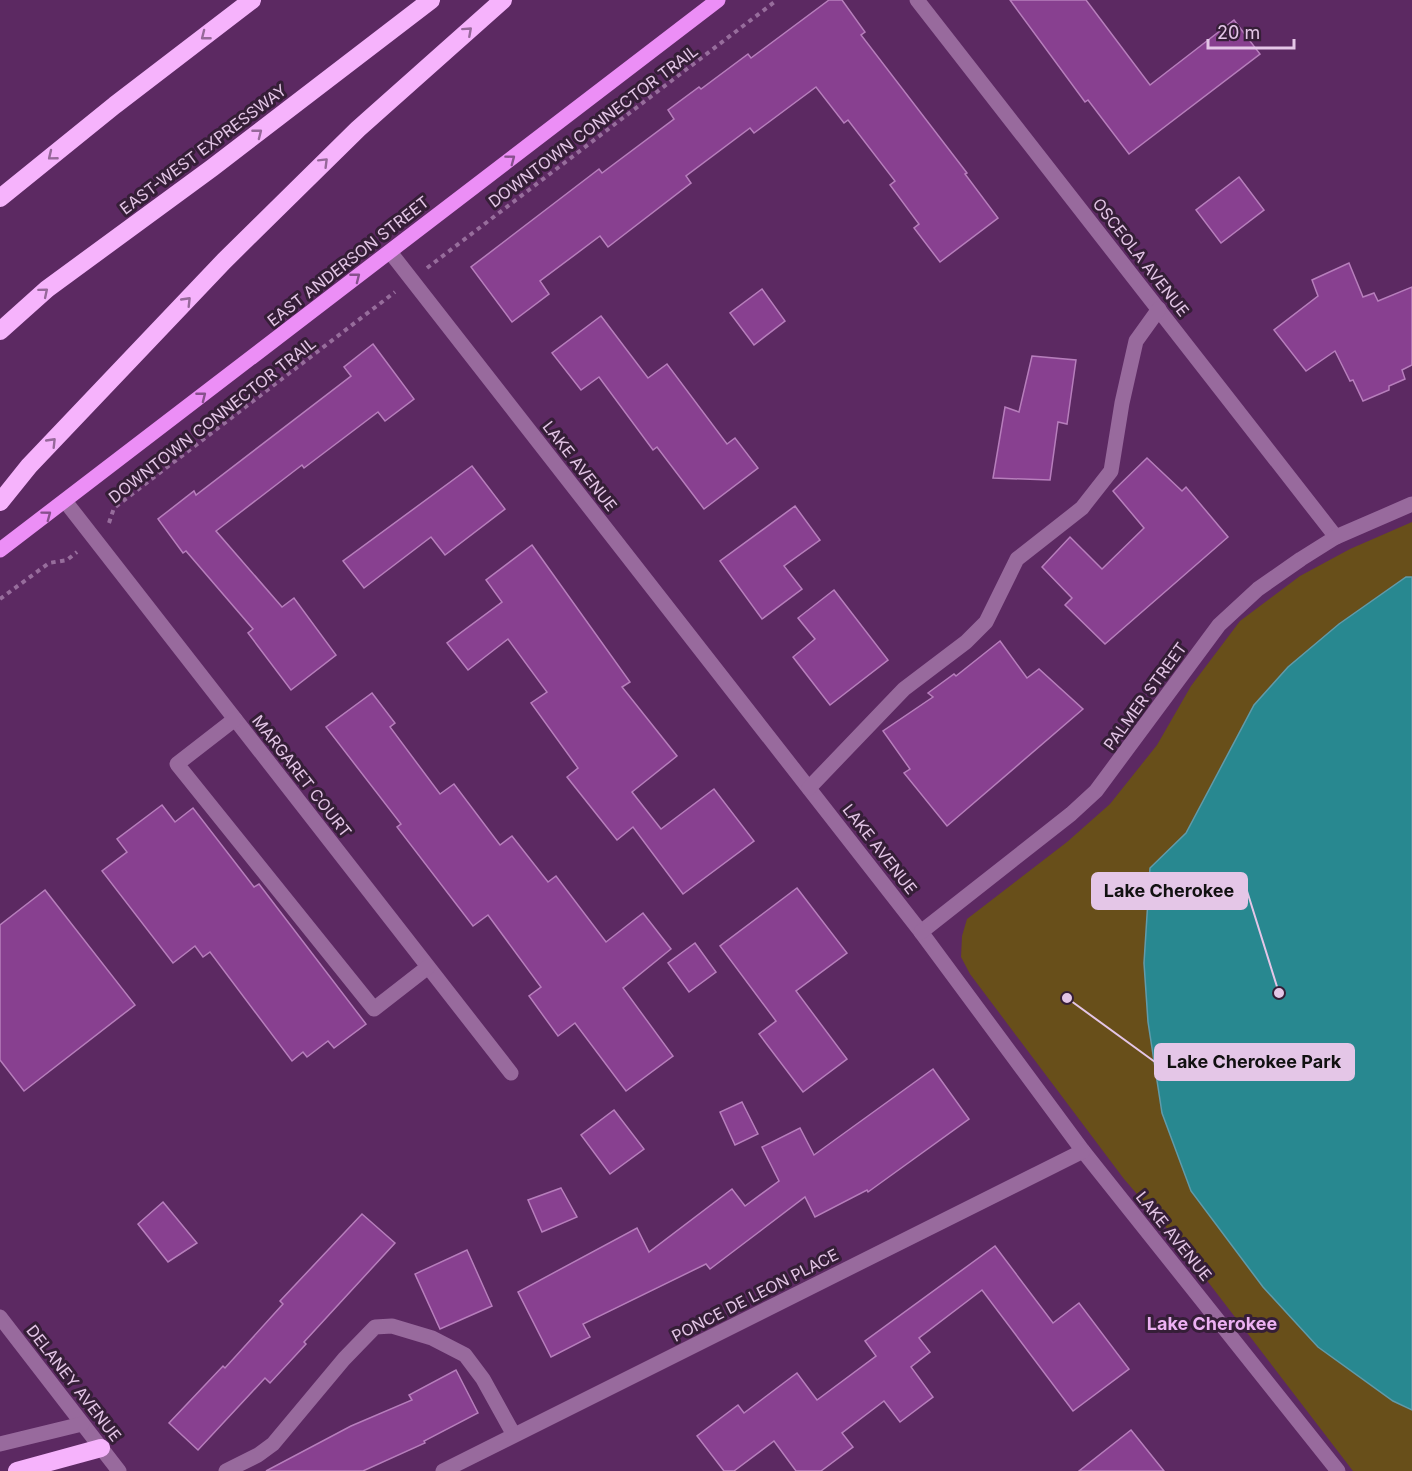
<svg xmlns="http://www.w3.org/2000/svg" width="1412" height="1471" viewBox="0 0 1412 1471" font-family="Inter,sans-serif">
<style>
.green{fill:#684f1a}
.water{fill:#288890;stroke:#609baa;stroke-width:1.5}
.building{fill:#884090;stroke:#b77ebc;stroke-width:1.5}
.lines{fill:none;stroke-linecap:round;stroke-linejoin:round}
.path{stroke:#976d9c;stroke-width:4;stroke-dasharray:4.5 4.5;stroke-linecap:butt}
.minor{stroke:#986a9d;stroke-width:15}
.major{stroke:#ec8ef6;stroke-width:15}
.highway{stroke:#f6b3fc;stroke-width:18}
.oneway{stroke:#96689a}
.oneway2{stroke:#87508d}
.labels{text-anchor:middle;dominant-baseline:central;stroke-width:6;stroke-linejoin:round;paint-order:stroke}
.street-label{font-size:16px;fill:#e4c6e7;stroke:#351e37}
.neighbourhood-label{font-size:18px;font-weight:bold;fill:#edb1f3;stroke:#351e37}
.leader{fill:none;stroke:#e4c6e7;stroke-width:2}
.callout-dot{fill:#e4c6e7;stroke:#351e37;stroke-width:2}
.callout{fill:#e4c6e7;stroke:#e4c6e7;stroke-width:2}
.callout-label{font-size:18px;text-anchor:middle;font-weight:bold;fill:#111}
</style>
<rect width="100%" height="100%" fill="#5c2962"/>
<path class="green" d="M1412,522v55h-6l-67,47 -51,43 -34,38 -68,128 -35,35 -7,95 4,59 14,91 29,78 72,96 55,60 75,54 19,9v61h-59l-184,-240 -45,-52 -154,-205 -9,-17 1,-21 5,-17 100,-77 43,-38 47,-59 34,-59 49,-65 60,-45 50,-27z"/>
<path class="water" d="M1406,577h6v833l-19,-9 -75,-54 -55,-60 -72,-96 -29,-78 -14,-91 -4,-59 6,-95 36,-35 68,-128 34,-38 51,-43z"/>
<g class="building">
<path d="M829,0h13l23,32 -4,3 106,138 -2,1 33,44 -58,44 -26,-34 5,-4 -29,-39 5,-4 -47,-61 -4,3 -28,-36 -62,46 -4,-5 -64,48 5,7 -83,64 -8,-11 -60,45 9,13 -37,28 -41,-55 128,-98 3,4 72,-54 -6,-9 31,-23 2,2 47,-35 3,4z"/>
<path d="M1010,0h76l64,85 84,-65 26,34 -131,100 -41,-54 -3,2z"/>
<path d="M1239,177l25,33 -43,33 -25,-33z"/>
<path d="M1349,263l14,34 11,-4 4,8 34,-14v78l-10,5 3,9 -16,7v4l-26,11 -10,-21 -3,1 -15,-30 -29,20 -32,-41 44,-34 -6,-16z"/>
<path d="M762,289l23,32 -31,24 -24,-32z"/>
<path d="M601,316l47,62 19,-14 60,80 8,-6 23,30 -54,41 -47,-62 -4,3 -54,-73 -18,13 -29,-37z"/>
<path d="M373,344l41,55 -29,22 -7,-9 -74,56 -2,-3 -86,66 66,76 12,-9 42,57 -45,35 -43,-57 5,-4 -67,-78 -3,2 -25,-34 36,-28 2,4 155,-119 -7,-9z"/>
<path d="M1032,356l44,4 -9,64 -9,-2 -8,58 -57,-2 12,-71 14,5z"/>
<path d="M1147,458l35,33 4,-4 42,50 -123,107 -40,-39 7,-7 -30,-31 28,-30 32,32 42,-41 -31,-37z"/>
<path d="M472,466l33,43 -60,46 -14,-18 -67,51 -21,-27z"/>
<path d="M795,506l25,34 -36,26 18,23 -40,30 -42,-58z"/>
<path d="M532,545l98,137 -8,5 55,69 -45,36 29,37 53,-40 40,52 -71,53 -50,-67 -16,13 -50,-63 11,-9 -47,-65 16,-11 -39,-53 -40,31 -21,-27 55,-41 -16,-22z"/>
<path d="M834,590l54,70 -58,45 -37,-48 22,-18 -17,-21z"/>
<path d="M1000,641l27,37 12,-9 44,40 -136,117 -43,-53 6,-4 -27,-38 50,-34 -5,-4 26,-19 2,2z"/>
<path d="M372,693l23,30 -5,4 50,67 14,-10 46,61 12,-9 36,46 8,-6 50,66 37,-29 28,36 -48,39 50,68 -47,35 -51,-68 -17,13 -29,-40 12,-9 -53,-72 -15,11 -76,-99 4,-3 -75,-97z"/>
<path d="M162,805l13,17 18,-14 61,79 5,-3 107,140 -32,24 -6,-7 -21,16 -4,-5 -11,9 -82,-109 -7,5 -8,-11 -22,17 -71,-92 25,-19 -10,-13z"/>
<path d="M797,888l50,65 -51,38 51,68 -44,33 -44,-58 17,-13 -56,-75z"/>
<path d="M45,890l90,115 -111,86 -24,-31v-135z"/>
<path d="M695,943l21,29 -27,20 -21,-29z"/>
<path d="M933,1069l36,50 -101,73 -1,-2 -52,27 -10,-20 -95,72 -4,-5 -123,60 7,13 -39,20 -33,-65 119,-64 12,24 83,-63 13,17 34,-25 -17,-34 38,-19 14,27z"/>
<path d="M742,1102l16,32 -23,11 -15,-33z"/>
<path d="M614,1110l30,39 -34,25 -29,-39z"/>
<path d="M561,1188l16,29 -35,15 -14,-32z"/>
<path d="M163,1202l34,41 -29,19 -30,-38z"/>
<path d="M362,1214l33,29 -91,99 2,2 -36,39 -5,-5 -67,72 -29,-27 54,-57 2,2 58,-64 -3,-3z"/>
<path d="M995,1246l58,77 26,-20 50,66 -56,42 -91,-121 -63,48 11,14 -19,15 22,30 -33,25 -16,-21 -42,32 11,14 -32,24h-25l-22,-30 -40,30h-10l-27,-35 41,-31 6,8 53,-40 20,27 59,-44 -11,-15z"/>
<path d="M467,1250l25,56 -52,23 -25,-55z"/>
<path d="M456,1370l22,43 -54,28 1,2 -62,28h-97l85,-45 61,-26 -3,-5z"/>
<path d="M1131,1430l33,41h-85z"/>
</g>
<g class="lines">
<g class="path">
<path d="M427,268l350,-268"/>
<path d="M109,523l5,-15 281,-216"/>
<path d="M0,599l49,-36 18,-3 10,-8"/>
</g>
<g class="minor">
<path d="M917,0l419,537"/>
<path d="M390,252l531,680 162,219 255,320"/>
<path d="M65,501l446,572"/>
<path d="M235,719l-58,45 197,245 54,-42"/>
<path d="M809,788l95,-99 62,-47 20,-20 31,-63 65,-51 29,-37 11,-68 14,-62 23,-32"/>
<path d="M921,932l150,-118 25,-23 123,-166 39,-36 43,-30 35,-22 76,-33"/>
<path d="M0,1317l119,154"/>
<path d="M0,1444l82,-20"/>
<path d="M226,1471l32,-16 15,-11 71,-85 31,-32 17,-1 40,12 33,17 18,24 31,56"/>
<path d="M443,1471l640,-320"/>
</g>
<path class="major" d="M0,550l718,-550"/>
<g class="highway">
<path d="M0,198l115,-93 137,-105"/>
<path d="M0,331l47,-42 165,-121 219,-168"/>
<path d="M0,502l29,-36 195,-205 134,-132 145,-129"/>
<path d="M17,1471l84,-23"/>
</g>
</g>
<defs><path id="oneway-chevron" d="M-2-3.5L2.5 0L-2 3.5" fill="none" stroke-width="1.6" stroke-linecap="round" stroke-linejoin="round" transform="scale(1.5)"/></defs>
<g class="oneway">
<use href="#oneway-chevron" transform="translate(468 31) rotate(-42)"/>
<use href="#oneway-chevron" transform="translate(205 36) rotate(142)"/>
<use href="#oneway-chevron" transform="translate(258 133) rotate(-38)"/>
<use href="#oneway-chevron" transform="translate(52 156) rotate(141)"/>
<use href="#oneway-chevron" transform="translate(324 162) rotate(-45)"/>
<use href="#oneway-chevron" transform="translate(44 292) rotate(-40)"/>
<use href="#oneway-chevron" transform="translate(187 301) rotate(-46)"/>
<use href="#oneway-chevron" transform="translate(52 442) rotate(-46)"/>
</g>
<g class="oneway2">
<use href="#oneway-chevron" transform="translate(511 159) rotate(-37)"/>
<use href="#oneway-chevron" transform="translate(356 277) rotate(-38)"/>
<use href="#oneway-chevron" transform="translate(202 396) rotate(-38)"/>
<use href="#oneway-chevron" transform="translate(47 515) rotate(-37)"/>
</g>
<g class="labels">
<g class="street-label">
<text transform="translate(593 126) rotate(-37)">DOWNTOWN CONNECTOR TRAIL</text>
<text transform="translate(203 149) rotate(-37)">EAST-WEST EXPRESSWAY</text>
<text transform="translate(1141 257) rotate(52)">OSCEOLA AVENUE</text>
<text transform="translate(348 261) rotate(-38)">EAST ANDERSON STREET</text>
<text transform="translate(212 420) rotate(-38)">DOWNTOWN CONNECTOR TRAIL</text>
<text transform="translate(580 466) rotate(52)">LAKE AVENUE</text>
<text transform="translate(1145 696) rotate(-54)">PALMER STREET</text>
<text transform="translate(302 776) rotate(52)">MARGARET COURT</text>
<text transform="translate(880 849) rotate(52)">LAKE AVENUE</text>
<text transform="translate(1174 1236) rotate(51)">LAKE AVENUE</text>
<text transform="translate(755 1295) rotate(-27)">PONCE DE LEON PLACE</text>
<text transform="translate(74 1383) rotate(52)">DELANEY AVENUE</text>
</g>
<g class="neighbourhood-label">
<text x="1212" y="1323">Lake Cherokee</text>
</g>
</g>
<path class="leader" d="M1279 993L1247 891M1067 998L1155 1062"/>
<g class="callout-dot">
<circle cx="1279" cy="993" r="6"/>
<circle cx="1067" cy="998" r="6"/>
</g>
<g class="callout">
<rect x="1092" y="873" width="155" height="36" rx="6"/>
<rect x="1155" y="1044" width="199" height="36" rx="6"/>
</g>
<g class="callout-label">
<text x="1169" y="897">Lake Cherokee</text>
<text x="1254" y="1068">Lake Cherokee Park</text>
</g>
<path d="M1208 39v9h86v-9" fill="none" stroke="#e4c6e7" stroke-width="3"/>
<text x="1217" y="39" font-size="18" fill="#e4c6e7" stroke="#351e37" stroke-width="4.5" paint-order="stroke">20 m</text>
</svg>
